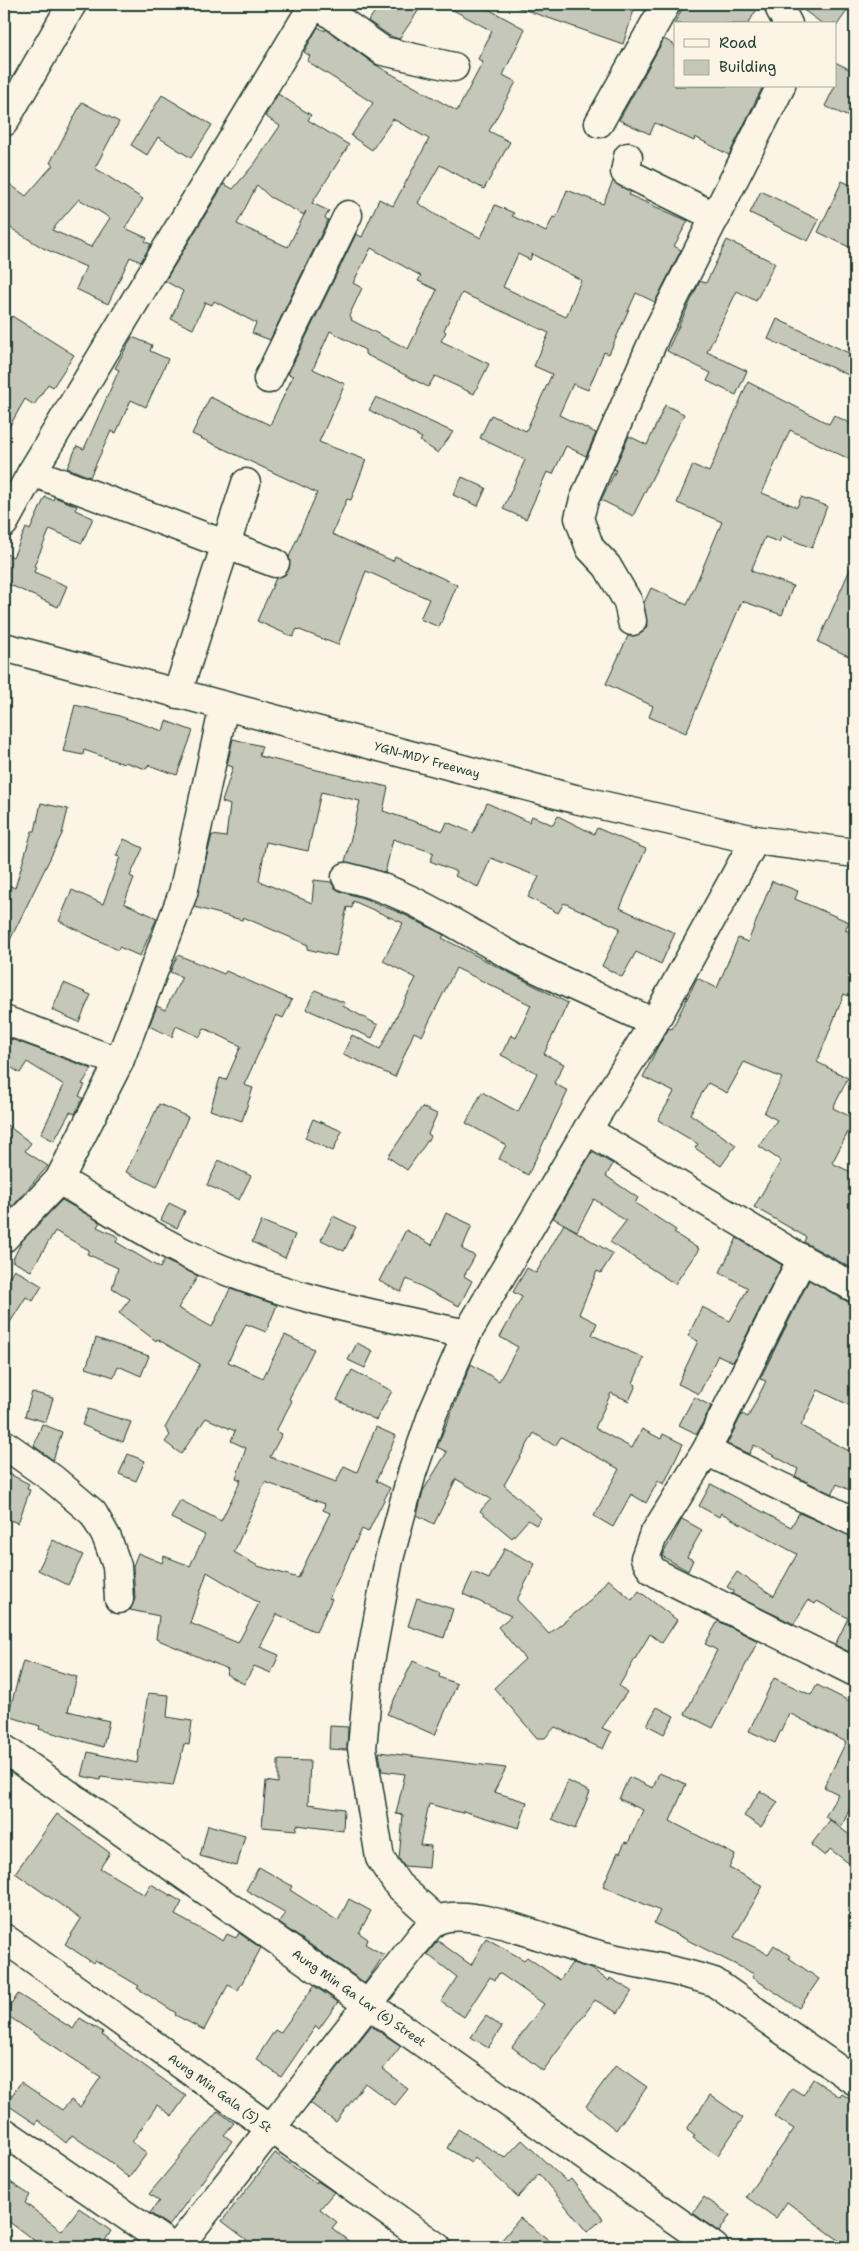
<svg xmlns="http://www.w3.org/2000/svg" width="859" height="2251" viewBox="0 0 859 2251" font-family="'Shantell Sans',sans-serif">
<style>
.building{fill:#c5c7b9;stroke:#1f3d34;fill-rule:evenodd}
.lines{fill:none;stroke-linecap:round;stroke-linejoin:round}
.minor-casing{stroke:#1f3d34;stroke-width:31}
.major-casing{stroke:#1f3d34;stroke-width:31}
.minor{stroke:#fcf5e5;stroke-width:28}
.major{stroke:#fcf5e5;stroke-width:28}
.labels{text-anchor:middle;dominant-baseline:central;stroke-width:5;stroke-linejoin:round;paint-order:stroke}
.street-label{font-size:12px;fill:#1f3d34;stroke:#fcf5e5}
</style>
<rect width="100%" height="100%" fill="#fcf5e5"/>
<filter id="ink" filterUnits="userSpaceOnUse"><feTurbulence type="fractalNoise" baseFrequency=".02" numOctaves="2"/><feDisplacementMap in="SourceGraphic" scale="10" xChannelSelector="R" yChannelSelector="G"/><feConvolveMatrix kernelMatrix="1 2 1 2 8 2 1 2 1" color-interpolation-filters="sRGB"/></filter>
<g filter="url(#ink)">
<g class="building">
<path d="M381,4h42l-24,35 -9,-3 -22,-15z"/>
<path d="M442,4h37l46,25 -22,46 13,7 -27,49 21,11 -26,47 -44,-24 -22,38 18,12 45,23 14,-33 19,8 -2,3 34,16 7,-15 3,1 11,-28 36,14 10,-23 18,11 -2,3 59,26 -14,25 7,4 -26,52 -19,-9 -27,61 -5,-2 -16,38 -15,-6 -14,31 37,18 -10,23 -20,-10 -13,28 -6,-2 -21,47 -23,-10 22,-49 -45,-22 11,-23 35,16 26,-57 -18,-8 15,-33 -87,-40 -18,37 2,2 -5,9 48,23 -15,30 -39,-18 -7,11 -63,-33v-4l-35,-19 -17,38 32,15 -26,58 47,18 -15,40 -4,-1 -15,35 61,27 2,-5 62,29 -18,42 -19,-8 9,-20 -63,-28 -28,74 -41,-16 -4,8 -36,-16 19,-43 9,-3 4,-6v-12l28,-64 -125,-59 18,-37 60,28 23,-49 -5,-2 68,-140 6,3 17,-38 14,7 36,-67 -36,-20 -21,31 -21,-14 22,-33 -66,-42 3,-5 -6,-4 14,-25 7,4 1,-2 48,35 83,47 26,-49 -5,-3 14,-28zM371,248l50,28 -3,5 19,9 -29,59 -57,-29 1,-2 -3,-2 13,-28 -9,-5zM518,254l12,6 2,-6 49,26 -15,37 -63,-30z"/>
<path d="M518,4h118l-13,40 -106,-37z"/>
<path d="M685,4h75l-12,20h-74z"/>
<path d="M795,4h57l-17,24v-4h-12z"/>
<path d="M664,39l11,6v41h88l-34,69 -34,-18 -1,4 -39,-18 -5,11 -31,-14z"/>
<path d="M835,62l20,10v48l-30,-14 10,-20z"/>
<path d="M278,94l33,21 -3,5 41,25 -37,58 17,8 -4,7 3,2 -58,120 -18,-7 4,-10 -42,-22 -2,4 -7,-3 -12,27 -22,-10 12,-28 -18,-10 59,-97 9,5 22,-26 25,-37 -15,-10zM257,185l13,12 34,18 2,-4 -18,36 -51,-23z"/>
<path d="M162,95l50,30 -21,33 -33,-21 -11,18 -16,-10z"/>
<path d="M82,102l37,20 -24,46 48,31 -18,29 22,10 -2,4 6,2 -10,18 -11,-5 -22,47 -32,-15 10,-22 -43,-19 -39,-24v-44l22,16 27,-31 -3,-2zM79,199l31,19 -19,29 -39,-17z"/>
<path d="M842,181l13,6v63l-37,-18z"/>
<path d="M761,191l58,29 -11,21 -58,-28z"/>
<path d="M727,240l48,23 -19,38 -19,-10 -30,61 40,19 -11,24 -29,-14 4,-8 -44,-22 33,-70 6,2z"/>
<path d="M12,316l62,39 -21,32 -5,-3 -14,21 -9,-6 -21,37v-108z"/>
<path d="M777,319l78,37v22l-87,-39z"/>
<path d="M132,337l20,8 -2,6 18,8 -22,48 -15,-7 -15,33 -5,-2 -21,46 -23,-9 10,-22 7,3 35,-79 -4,-2z"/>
<path d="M748,382l81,42 5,-9 21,11v36l-65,-32 -28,63 35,14 4,-10 26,9 -15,42 -30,-12 -3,6 -14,-5 -14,34 42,15 -11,29 -40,-14 -56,132 -37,-16 4,-11 -47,-22 22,-48 14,-3 5,-7 -3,-23 7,-15 36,17 35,-83 -45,-19 16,-38 16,7z"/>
<path d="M376,397l77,35 -15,21 -18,-12 2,-3 -53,-28z"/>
<path d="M665,405l19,9 -51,102 -32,-16 15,-30 -2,-1 15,-33 18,9z"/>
<path d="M462,477l24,11 -8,18 -25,-11z"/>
<path d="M45,497l8,3 1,-3 23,9 -2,4 18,8 -11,25 -32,-14 -16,37 2,1 -2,5 33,14 -9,21 -54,-25v-29l9,4 13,-29 4,2z"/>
<path d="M855,558v101l-37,-17z"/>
<path d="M75,705l41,10 47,16 3,-10 27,10 -16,44 -29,-10 -2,4 -21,-7 -1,2 -40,-14 -1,5 -20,-4z"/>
<path d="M233,739l29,7 -3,10 129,31 -5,24 60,20 4,-9 26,11 14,-30 42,19 3,-6 21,9 5,-9 36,18 3,-6 49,21 -26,59 55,25 -14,31 -25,-12 -14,25 -20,-11 18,-38 -56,-25 -6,10 -30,-16 11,-20 -48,-19 -13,29 -23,-11 2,-4 -27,-11 4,-8 -41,-14 -8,34 -40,-11 15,-61 -39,-9 -13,59 -42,-9 -7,39 53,22 2,-23 17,2 4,6 7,4 21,6 40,16 41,21 -2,3 126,65 -24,51 20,10 -10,19 14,8 -40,84 -29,-16 7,-14 -40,-22 16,-31 36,20 19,-39 -36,-18 10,-20 5,3 15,-33 -75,-37 -34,68 -8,-4 -19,45 -52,-23 9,-19 28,14 36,-71 -33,-17 20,-38 -50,-22 -1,7 -5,-1 -11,49 -29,-7 1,-4 -65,-28 -1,3 -48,-13 18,-72 14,2 4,-32 -8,-3 11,-35 -6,-2z"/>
<path d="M41,803l27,6 -6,25 -53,108 -5,-2v-14l5,-17 -5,-3v-23l11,5 17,-57h3z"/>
<path d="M124,839l19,9 -13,28 4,2 -10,25 33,15 -17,38 -21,-9 -1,3 -59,-29 13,-31 31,14 17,-47 -4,-1z"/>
<path d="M772,881l26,10 -3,8 54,23 -4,8 10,4v65l-11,-5 -27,68 31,16 -15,30 22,11 -23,44 23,11v96l-51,-28 2,-5 -52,-30 27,-46 -22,-15 18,-26 -13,-7 18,-35 -38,-16 -17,31 -19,-10 -18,31 46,31 -15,21 -26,-18 3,-4 -40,-24 16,-28 -31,-15 14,-29 12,-20 3,1 25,-51 20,10 21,-50 10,4z"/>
<path d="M178,955l46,19 2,-3 66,29 -9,18 -7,-3 -32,70 9,3 -11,33 -32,-11 10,-32 6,2 15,-34 -37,-18 -4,9 -24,-11 -4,11 -23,-11 8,-20 8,4 17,-33 -12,-5z"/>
<path d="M64,983l27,12 -12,27 -27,-12z"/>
<path d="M315,990l30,13 -2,3 35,19 -6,13 -66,-29z"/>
<path d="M11,1039l81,30 -10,15 3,1 -6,11 4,2 -8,16 -5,-2 -16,29 -13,-7 23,-49 -37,-23 -7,11 -16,-10v-14z"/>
<path d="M159,1104l29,13 -31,70 -31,-15z"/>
<path d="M422,1107l15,7 -9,20 3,2 -24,34 -19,-13z"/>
<path d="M313,1119l29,12 -9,20 -28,-13z"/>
<path d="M4,1123l27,20 -6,8 23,15 -35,40 -9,-7z"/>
<path d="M592,1152l21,12 -7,12 32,22 -3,5 41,27 -2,3 25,16 -24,35 -65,-42 16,-21 -32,-22 -17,32 -24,-13z"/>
<path d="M219,1160l32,16 -12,24 -32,-15z"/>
<path d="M62,1200l38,22 -3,5 22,10 -3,5 44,26 4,-8 34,16 -20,32 34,19 18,-38 47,16 -11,27 -20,-8 -18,38 35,16 22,-43 29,14 -25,50 3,2 -16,30 6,3 -12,23 66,25 8,-16 13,6 19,-45 20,9 -20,45 14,7 -22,44 -6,-3 -33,69 3,1 -16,33 -39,-18 -17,33 19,8 -8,18 -17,-7 -10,18 -18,-10 2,-5 -72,-30 3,-23 -29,-6 5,-11 -2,-33 5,-13 24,10 2,-7 26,10 15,-31 -34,-17 9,-18 41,21 20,-41 -5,-2 10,-30 -15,-7 4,-10 -29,-13 -25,36 -16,-12 5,-7 -5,-7 35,-64 -43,-25 -1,2 -37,-28 11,-14 -18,-11 6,-20 -31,-14 2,-4 -34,-19 -24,40 -19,-10 10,-20zM265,1482l60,22 -2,6 7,3 -32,65 -40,-12 -24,-14zM207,1572l52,31 -21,40 -48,-20z"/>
<path d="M169,1203l16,8 -8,17 -16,-8z"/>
<path d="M446,1213l26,12 -10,24 13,7 -11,20 8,5 -13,25 -52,-27 -6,13 -22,-11 27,-51 26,15z"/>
<path d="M333,1216l23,11 -12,24 -23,-11z"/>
<path d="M262,1221l33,14 -10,23 -33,-16z"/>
<path d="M564,1224l49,30 -12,19 -4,-2 -18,43 18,9 -5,12 52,23 -11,25 3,2 -7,16 -18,-8 -16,35 37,20 10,-19 19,10 2,-5 20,10 -19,40 -6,-3 -12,22 -15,-9 -18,33 -19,-11 25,-47 -58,-32 -6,9 -21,-13 -30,52 37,33 -5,7 -8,-5 -16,18 -32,-27 11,-12 -35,-20 -22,45 -17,-9 6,-24 24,-39 -10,-5 34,-83 28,17 19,-34 -18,-10 22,-40 -9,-5 14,-24 9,5z"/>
<path d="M737,1238l45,27 -49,97 -15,-7 -19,39 -21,-10 20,-43 -10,-5 14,-29 28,14 18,-33 -28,-16z"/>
<path d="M14,1269l28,17 -9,15 -7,-4 -22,35v-47z"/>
<path d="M809,1280l39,22 7,2v104l-37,-18 -17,36 54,28v39l-18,-9 -5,10 -37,-18 3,-7 -44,-24 -5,9 -22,-10 15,-30 6,3 18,-36 -6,-2z"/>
<path d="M96,1338l53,18 -8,20 -23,-10 -4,11 -28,-9z"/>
<path d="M357,1343l16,8 -8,17 -17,-8z"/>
<path d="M352,1370l40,21 -16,29 -39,-20z"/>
<path d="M32,1392l21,6 -7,24 -21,-6z"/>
<path d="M694,1397l17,9 -14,28 -18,-9z"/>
<path d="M88,1409l43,13 -8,20 -41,-17z"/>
<path d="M42,1424l20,8 -9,28 -19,-14z"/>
<path d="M128,1454l17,7 -9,20 -17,-7z"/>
<path d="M4,1471l25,13 -2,5 3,1 -12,33 -14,-5z"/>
<path d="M711,1484l80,43 8,-14 56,24v118l-20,-10 13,-27 -31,-17 -2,3 -7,-4 -14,24 -62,-30 2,-3 -7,-4 10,-15 37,24 23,-42 -76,-41 -2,4 -20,-11z"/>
<path d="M682,1519l20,11 -15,27 6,3 -5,11 -26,-15z"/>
<path d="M53,1540l30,15 -15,30 -30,-15z"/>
<path d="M505,1548l30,16 -18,36 32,34 41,-33 18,-22 24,21 7,-9 38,29 -15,23 -12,-9 -31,52 8,6 -25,36 9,4 -8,17 -48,-22 -10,11h-8l-43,-50 31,-29 -27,-32 13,-11 -48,-22 10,-22 16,7z"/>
<path d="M417,1598l36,11 -9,29 -36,-12z"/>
<path d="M718,1621l40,20 -45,87 -28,-14 32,-64 -12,-6z"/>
<path d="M23,1661l54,16 -9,34 41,10 -6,26 -64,-18 1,-3 -32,-10z"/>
<path d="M413,1661l27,12 -1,4 18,7 -22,51 -48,-21z"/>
<path d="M774,1678l37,17 6,-10 38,19v98l-2,-1 -11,25 -17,-9 13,-23 -14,-7 22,-45 -57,-29 -14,30 -26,-12z"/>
<path d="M148,1693l21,2 -2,22 25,4 -3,24 -5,-1 -11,42 -72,-9 -1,3 -18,-4 6,-24 49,11z"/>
<path d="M657,1707l17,9 -10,18 -17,-9z"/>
<path d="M330,1726l18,1 -1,23 -18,-1z"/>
<path d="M379,1752l127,16 -12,24 33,10 -8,26 -56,-17 -1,2 -33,-9 -9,41 11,1 -2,22 -25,-2 -5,-7 4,-44 -7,-1 9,-40 -23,-3z"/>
<path d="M278,1760l32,1 -2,43 36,5 -1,22 -46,-6 -1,5 -34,-3 4,-46 12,2z"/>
<path d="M659,1773l27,11 -16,37 65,34 -6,13 34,18 -29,51 34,17 6,-9 16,11 -1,2 30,21 -20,29 -47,-31 2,-3 -100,-51 6,-12 -57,-25 15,-34 2,1 5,-11 3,1 15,-33 -24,-11 10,-22 24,11z"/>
<path d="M568,1781l22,11 -15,37 -23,-10z"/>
<path d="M760,1791l18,11 -17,25 -17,-11z"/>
<path d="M57,1814l53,39 -10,15 45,27 6,-11 31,18 -7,13 48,26 4,-7 9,4 3,-5 22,15 -23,42 -10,-5 -24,45 -29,-15 1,-2 -39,-25 2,-2 -44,-26 -2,3 -28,-19 16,-25 -66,-46z"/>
<path d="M830,1820l25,19v29l-25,-19 -5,7 -14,-11z"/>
<path d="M208,1825l37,10 -8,31 -37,-10z"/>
<path d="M259,1867l33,19 -2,4 48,31 11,-22 22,12 -12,22 9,6 -3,5 19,11 -19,28 -86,-60 7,-10 -40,-23z"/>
<path d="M486,1938l38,22 3,-3 33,23 12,-17 20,6 17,12 1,-3 22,13 -14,22 -23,-13 -52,71 -31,-24 32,-43 -45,-31 -4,7 -5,-3 -26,40 -23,-15 16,-25 -30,-23 11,-13 33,24z"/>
<path d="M314,1986l24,16 -19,27 -3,-3 -35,51 -25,-18 19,-29 5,3z"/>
<path d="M18,1994l55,35 7,-11 23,14 -1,3 84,61 -14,20 -15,-11 -25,37 15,11 -18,25 -14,-11 1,-1 -44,-31 -6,8 -28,-23 -2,4 -30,-20 15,-22 41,28 9,-10 9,7 21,-30 -96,-63z"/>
<path d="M486,2016l16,11 -14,21 -17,-11z"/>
<path d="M371,2026l30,20 -18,23 25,20 -13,16 -30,-22 -29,39 -26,-19z"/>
<path d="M616,2065l31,22 -31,43 -30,-24z"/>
<path d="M813,2079l27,18 2,-3 13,8v145h-7l-61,-45 -11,16 -30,-21 48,-68 -20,-13 18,-28 11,7z"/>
<path d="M710,2095l33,23 -25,37 -25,-17 2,-3 -8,-6z"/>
<path d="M218,2111l16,12 -10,12 8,6 -63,85 -19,-13 9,-12 -10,-7z"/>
<path d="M458,2129l47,29 17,-18 45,42 4,-3 32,40 -16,13 -48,-58 -21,23 -43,-40 -4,6 -24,-15z"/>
<path d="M275,2153l41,30 1,-2 17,11 -14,17 17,13 -5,6 24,19h-114l5,-7 -25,-19z"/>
<path d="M4,2178l26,17 -5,8 37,28 17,-23 32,23 -10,16h-58l-39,-29z"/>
<path d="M704,2197l26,18 -11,17 -26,-19z"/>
<path d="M520,2218l38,29h-62z"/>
</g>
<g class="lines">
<defs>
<g id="minor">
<path d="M317,4l66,47 71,16"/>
<path d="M780,9l8,15"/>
<path d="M4,122l68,-118"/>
<path d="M599,123l67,-119"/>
<path d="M628,157l-3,15 91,45"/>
<path d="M268,379l80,-164"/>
<path d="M32,472l243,91"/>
<path d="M4,523l28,-51 282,-468"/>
<path d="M632,621l-4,-19 -21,-36 -17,-18 -11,-30 5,-18 72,-166 125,-248"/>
<path d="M177,694l69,-211"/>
<path d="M346,877c60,13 110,49 164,78 47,25 96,45 144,68"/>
<path d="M4,1020l115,42"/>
<path d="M587,1130l215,129 53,29"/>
<path d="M59,1180c41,23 86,54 128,74 89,42 185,60 280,80"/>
<path d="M4,1238l55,-58 60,-118 64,-169 41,-187"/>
<path d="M802,1259l-96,192 -53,85 -8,22 7,12 10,6 193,96"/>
<path d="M4,1444l49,35 40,34 14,25 10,28 2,33"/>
<path d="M706,1451l149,71"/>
<path d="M4,1749l710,498"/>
<path d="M437,1920l-39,-35 -18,-27 -18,-110 8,-86 19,-103 23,-86 20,-58 35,-81 120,-204 67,-107 101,-183"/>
<path d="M4,1938l433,309"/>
<path d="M4,2132l168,115"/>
<path d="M178,2247l241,-308c5,-6 12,-16 19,-19 36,-15 119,25 158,34 39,10 79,15 118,28l141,99"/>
</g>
<path id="major" d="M4,647l571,152 180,41 100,13"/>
</defs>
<use href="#minor" class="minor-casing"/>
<use href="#major" class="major-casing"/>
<use href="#minor" class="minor"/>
<use href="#major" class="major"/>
</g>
</g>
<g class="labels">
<g class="street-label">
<text transform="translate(427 760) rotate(15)">YGN-MDY Freeway</text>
<text transform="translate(359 1998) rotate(35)">Aung Min Ga Lar (6) Street</text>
<text transform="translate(220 2093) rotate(36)">Aung Min Gala (5) St</text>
</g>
</g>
<rect width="859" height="2251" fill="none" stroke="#fcf5e5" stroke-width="20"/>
<rect x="10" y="10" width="839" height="2231" fill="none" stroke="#1f3d34" stroke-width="2" filter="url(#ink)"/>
<rect x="674" y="22" width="162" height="65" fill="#fcf5e5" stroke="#a4ab9e"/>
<rect x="684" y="39" width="25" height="8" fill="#fcf5e5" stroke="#a4ab9e"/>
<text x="719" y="48" font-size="15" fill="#1f3d34">Road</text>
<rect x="684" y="60" width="25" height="15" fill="#c5c7b9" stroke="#a4ab9e"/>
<text x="719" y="72" font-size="15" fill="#1f3d34">Building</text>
</svg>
